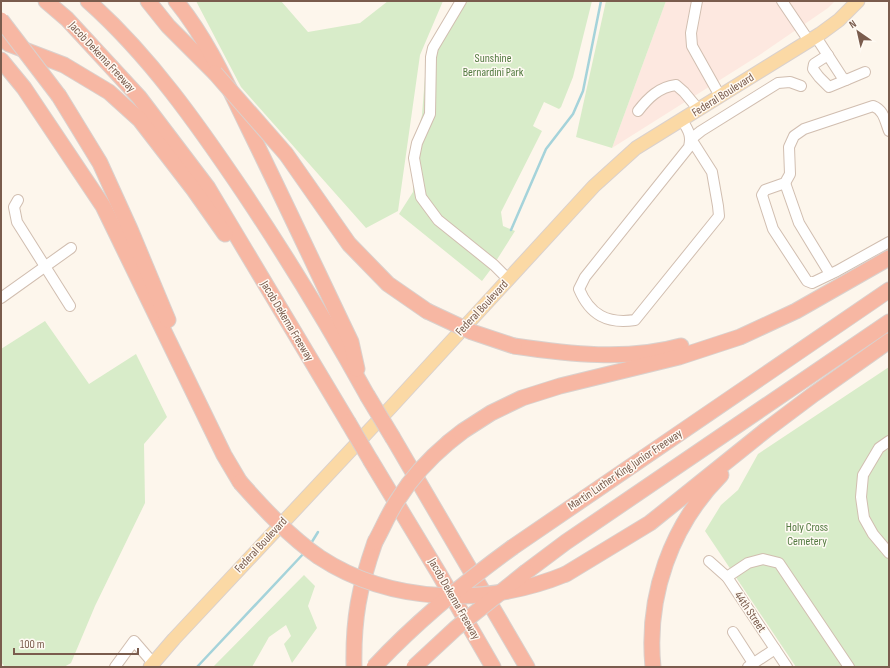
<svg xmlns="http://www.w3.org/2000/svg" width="890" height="668" viewBox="0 0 890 668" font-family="'Sofia Sans Condensed',sans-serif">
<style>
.commercial{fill:#fde8e0}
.green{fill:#d8ecc9}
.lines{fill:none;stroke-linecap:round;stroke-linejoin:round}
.stream{stroke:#a5d3da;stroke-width:2.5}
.minor-casing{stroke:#d1beb0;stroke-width:12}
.major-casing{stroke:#dad1cd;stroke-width:15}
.highway-casing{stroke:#dad1cd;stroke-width:17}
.minor{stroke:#fff;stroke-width:10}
.major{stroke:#fbd9a5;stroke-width:13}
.highway{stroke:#f7b7a3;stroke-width:15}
.highway-bridge-casing{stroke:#dad1cd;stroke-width:17;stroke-linecap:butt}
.highway-bridge{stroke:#f7b7a3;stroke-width:15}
.labels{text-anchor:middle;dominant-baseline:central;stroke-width:3;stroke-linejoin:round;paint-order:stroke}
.street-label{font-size:12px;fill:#7a5c4d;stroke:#fffaf3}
.park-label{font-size:12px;fill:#537a41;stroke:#fffaf3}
</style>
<rect width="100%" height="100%" fill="#fdf6ec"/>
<path class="commercial" d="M666,1h169l-7,7 -70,48 -146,92z"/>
<g class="green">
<path d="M196,1h85l27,31 52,-9 28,-22h55l-23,54 -22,156 -32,17 -125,-141z"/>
<path d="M458,1h134l-19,76 -12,30 -2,2 -15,-7 -11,24 9,5 -41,81 2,14 12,5 -24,38 -9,12 -83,-67 14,-22v-43l9,-34 5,-64z"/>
<path d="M606,1h60l-54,147 -36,-11z"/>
<path d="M45,321l44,63 47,-30 31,63 -23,27 1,59 -50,103 -24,57 -7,4h-59l-4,-5v-313z"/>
<path d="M889,367v300h-93l-91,-136 16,-26 17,-15 20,-36z"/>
<path d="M304,575l11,11 -7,20 9,22 -25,35 -8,-19 7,-8 -5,-11 -17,12 -17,30h-39z"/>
</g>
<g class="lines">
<g class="stream">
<path d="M511,230l35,-81 27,-35 10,-23 18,-90"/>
<path d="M310,545l8,-13"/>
<path d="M197,667l108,-115"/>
</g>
<defs>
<g id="minor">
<path d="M461,1l-28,47 -2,9 -1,57 -13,29 -3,15 7,39 17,23 56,45 15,15"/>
<path d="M697,1l-6,32 1,13 28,50"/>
<path d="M782,1l27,40"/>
<path d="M816,37l26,40 4,3 19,-8"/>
<path d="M828,55l-14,9 -1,5 6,8 10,10 17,-7"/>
<path d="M638,111c10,-13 21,-24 38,-26l8,7 15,18"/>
<path d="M682,120c6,10 10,15 7,27l-104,130 -6,12c11,26 28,35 56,31l84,-104 -1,-10 -6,-34 -21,-33 10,-8 77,-48 12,-1 11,4"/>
<path d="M889,131c-4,-10 -5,-21 -16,-25l-69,23 -10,7 -5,11 1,27 -5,9 -20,7 -3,5 11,34 34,52 5,2 25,-12 52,-29"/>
<path d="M785,183l14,40 31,51"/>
<path d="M18,200l-4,7 3,15 53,84"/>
<path d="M1,298l70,-50"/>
<path d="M889,441l-10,7 -16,27 -2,22 3,21 9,16 16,19"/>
<path d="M709,561l18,16 60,90"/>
<path d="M727,577l21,-14 15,-4 16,4 70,104"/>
<path d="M733,632l20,31"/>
<path d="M115,667l19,-26 19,22"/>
<path d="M748,667l27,-18"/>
</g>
<path id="major" d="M150,667l24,-28 218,-233 202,-220 42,-38 184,-114 19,-14 19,-19"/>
<g id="highway">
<path d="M46,1l21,18 72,78 69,91 140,234"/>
<path d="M88,1c62,55 110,124 156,192 44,66 85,133 123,202"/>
<path d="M148,1l20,25 47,47"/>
<path d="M176,1c31,38 51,83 72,126 35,71 69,144 103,215l6,27"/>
<path d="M1,38l8,6 55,21 45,27 31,28 54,70 31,44"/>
<path d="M1,60l23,28 79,118 121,249 16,27"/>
<path d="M59,96l41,67 30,66 38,91"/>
<path d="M286,154l63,90 39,40 39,27"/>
<path d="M514,346c54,8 114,15 167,0"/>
<path d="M393,438l134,229"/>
<path d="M449,442l14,-11 28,-18 31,-15 38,-12 119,-29 61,-20 56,-26 93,-53"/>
<path d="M371,461l67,111 55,95"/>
<path d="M513,547l376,-257"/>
<path d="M526,572l40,-30 323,-220"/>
<path d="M566,574l84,-51 116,-93 48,-36 75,-53"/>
<path d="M354,667c-1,-48 5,-79 21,-125"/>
<path d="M653,667c-7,-71 18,-142 68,-192"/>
</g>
</defs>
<use href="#minor" class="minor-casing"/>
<use href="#major" class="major-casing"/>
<use href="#highway" class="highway-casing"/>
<use href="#minor" class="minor"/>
<use href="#major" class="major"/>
<use href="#highway" class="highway"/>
<defs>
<g id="highway-bridge">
<path d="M1,20l58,76"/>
<path d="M215,73l71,81"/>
<path d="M427,311l45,21 42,14"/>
<path d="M367,395l26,43"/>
<path d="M348,422l23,39"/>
<path d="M240,482c24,27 49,54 79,75 73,48 169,49 247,17"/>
<path d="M375,542c8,-14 14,-30 24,-44 13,-21 31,-40 50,-56"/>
<path d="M374,667c43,-46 88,-83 139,-120"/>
<path d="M414,667l42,-39 70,-56"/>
</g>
</defs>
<use href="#highway-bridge" class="highway-bridge-casing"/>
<use href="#highway-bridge" class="highway-bridge"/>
</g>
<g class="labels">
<g class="street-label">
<text transform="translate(102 57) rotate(47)">Jacob Dekema Freeway</text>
<text transform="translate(723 95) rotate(-32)">Federal Boulevard</text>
<text transform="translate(482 308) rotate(-47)">Federal Boulevard</text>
<text transform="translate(287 321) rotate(59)">Jacob Dekema Freeway</text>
<text transform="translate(625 470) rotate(-34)">Martin Luther King Junior Freeway</text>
<text transform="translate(261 545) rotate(-47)">Federal Boulevard</text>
<text transform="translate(454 599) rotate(60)">Jacob Dekema Freeway</text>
<text transform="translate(750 612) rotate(56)">44th Street</text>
</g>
<g class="park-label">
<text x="493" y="58">Sunshine<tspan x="493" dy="14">Bernardini Park</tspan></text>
<text x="807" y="527">Holy Cross<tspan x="807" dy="14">Cemetery</tspan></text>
</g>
</g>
<rect width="890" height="668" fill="none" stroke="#7a5c4d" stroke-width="4"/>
<g transform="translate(858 32) rotate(326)" stroke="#fffaf3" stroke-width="3" paint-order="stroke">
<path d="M0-3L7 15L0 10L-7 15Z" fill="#7a5c4d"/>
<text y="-6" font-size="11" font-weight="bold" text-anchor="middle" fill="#7a5c4d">N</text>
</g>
<path d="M14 648v6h124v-6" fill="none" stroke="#7a5c4d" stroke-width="2"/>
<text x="20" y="648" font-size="12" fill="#7a5c4d" stroke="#fffaf3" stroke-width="3" paint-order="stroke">100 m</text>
</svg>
